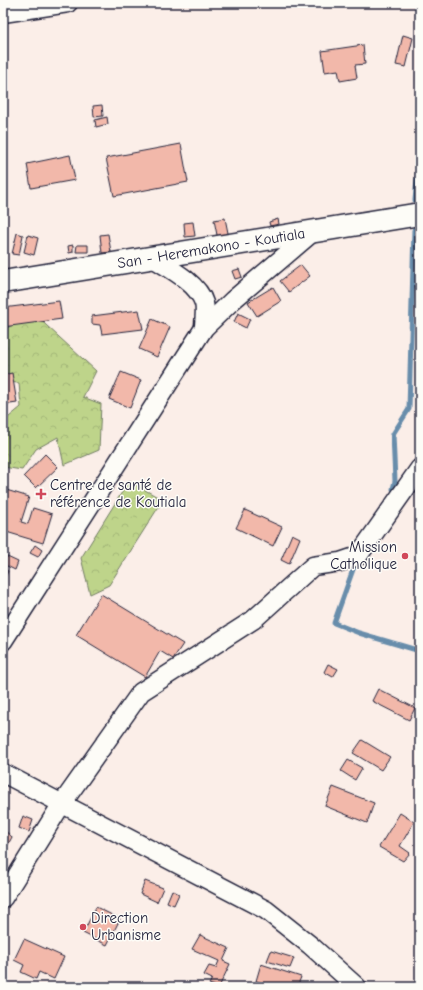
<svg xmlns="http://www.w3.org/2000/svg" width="423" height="990" viewBox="0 0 423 990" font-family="'Comic Neue',sans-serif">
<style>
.forest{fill:url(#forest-crowns);stroke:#707b62}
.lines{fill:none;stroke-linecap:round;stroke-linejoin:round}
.stream{stroke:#678dab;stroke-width:5}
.building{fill:#f2b8aa;stroke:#22223b}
.minor-casing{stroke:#22223b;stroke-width:21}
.major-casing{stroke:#22223b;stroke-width:25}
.minor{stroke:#fdfcf7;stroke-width:18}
.major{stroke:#fdfcf7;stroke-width:22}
.poi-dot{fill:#d1495b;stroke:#fdfcf7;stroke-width:1.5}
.labels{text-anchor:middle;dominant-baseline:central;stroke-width:3;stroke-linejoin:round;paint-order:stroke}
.street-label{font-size:15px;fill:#22223b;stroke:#fdfcf7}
.poi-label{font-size:15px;fill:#22223b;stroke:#fdfcf7;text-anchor:start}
</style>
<defs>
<pattern id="forest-crowns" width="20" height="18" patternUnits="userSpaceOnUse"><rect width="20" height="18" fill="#bed48a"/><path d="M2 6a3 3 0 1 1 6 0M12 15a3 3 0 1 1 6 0" fill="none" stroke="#a3b678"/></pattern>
</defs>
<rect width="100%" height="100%" fill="#fbeee8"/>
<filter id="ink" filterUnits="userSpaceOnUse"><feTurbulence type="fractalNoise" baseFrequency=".025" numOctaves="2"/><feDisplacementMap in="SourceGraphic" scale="8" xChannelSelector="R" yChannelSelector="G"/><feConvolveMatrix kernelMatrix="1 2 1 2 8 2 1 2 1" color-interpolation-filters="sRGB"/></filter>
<g filter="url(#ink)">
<g class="forest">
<path d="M34,314l62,57 -13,26 18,7 -2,46 -35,15 -6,-28 -22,12 -14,21 -19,-3v-45l18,-15 -2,-24 -16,-1v-52z"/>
<path d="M129,481l34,19 -54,85 -19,9 -9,-36z"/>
</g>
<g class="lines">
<g class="stream">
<path d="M415,200l5,-49"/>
<path d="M393,489l2,-8 -2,-47 16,-25 5,-179"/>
<path d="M356,561l-22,62 25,10 61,18"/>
</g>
</g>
<g class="building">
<path d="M403,35l10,3 -7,29 -10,-2z"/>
<path d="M363,45l2,19 -10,1 2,13 -17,3 -2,-11 -13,2 -3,-21z"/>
<path d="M102,105l1,11 -9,1 -1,-11z"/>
<path d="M107,117l1,7 -12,3 -1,-7z"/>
<path d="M181,144l7,38 -74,14 -8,-38z"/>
<path d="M70,155l5,25 -44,8 -4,-24z"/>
<path d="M225,218l4,20 -11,2 -4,-20z"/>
<path d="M278,219l1,5 -9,2 -1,-4z"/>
<path d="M193,222l2,14 -10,1 -1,-14z"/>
<path d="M17,233l6,2 -4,20 -7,-1z"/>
<path d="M108,234l3,18 -9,1 -2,-18z"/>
<path d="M28,235l10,3 -4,17 -10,-3z"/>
<path d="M73,245v7l-4,1 -1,-7z"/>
<path d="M77,245h11v7h-12z"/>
<path d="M301,265l9,11 -21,16 -9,-11z"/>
<path d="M239,269l3,8 -7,2 -3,-8z"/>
<path d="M273,287l8,14 -24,15 -9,-14z"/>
<path d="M59,301l3,18 -59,8v-19z"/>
<path d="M139,310l4,19 -41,5 -2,-9 -8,-1v-8z"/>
<path d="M238,313l12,6 -4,9 -12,-6z"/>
<path d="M152,319l18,8 -13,30 -18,-8z"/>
<path d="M121,372l20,8 -11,28 -21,-9z"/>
<path d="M12,373l5,30 -14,2v-30z"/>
<path d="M45,454l13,13 -22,21 -12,-12z"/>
<path d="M3,489l26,8 -8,25 7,2 5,-16 19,6 -9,29 -40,-12z"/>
<path d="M245,510l37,17 -9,19 -37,-18z"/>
<path d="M292,534l8,4 -11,26 -8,-4z"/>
<path d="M35,545l7,5 -4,7 -8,-4z"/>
<path d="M3,555l15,7 -3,8 -12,-6z"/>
<path d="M3,568l5,3 -5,11z"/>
<path d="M101,594l82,50 -10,15 -13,-8 -15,26 -69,-42z"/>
<path d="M328,664l10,5 -5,8 -9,-5z"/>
<path d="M378,689l37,19 -6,12 -37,-19z"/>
<path d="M362,740l28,17 -9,13 -28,-17z"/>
<path d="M348,760l14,8 -7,12 -14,-9z"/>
<path d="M333,787l41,16 -7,20 -42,-17z"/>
<path d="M400,813l14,9 -14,24 10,7 -7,8 -24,-14z"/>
<path d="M23,816l10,4 -4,12 -10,-4z"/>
<path d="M3,829l9,8 -9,17z"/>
<path d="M145,881l18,7 -6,14 -17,-8z"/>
<path d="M172,890l7,4 -5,11 -7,-3z"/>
<path d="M96,907l24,12 -13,26 -24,-12z"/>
<path d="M200,935l29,13 -6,13 7,3 -11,23 -10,-3 3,-5 -8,-4 5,-9 7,2 3,-7 -27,-12z"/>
<path d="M24,939l40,18 -10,22 -15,-7 -3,7 -15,-7 3,-7 -10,-5z"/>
<path d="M271,951l23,7 -4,10 -23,-7z"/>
<path d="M261,964l40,13 -4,10h-23l-18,-6z"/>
</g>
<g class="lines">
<defs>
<g id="minor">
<path d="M3,13l65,-10"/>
<path d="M153,258c16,10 45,25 51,45 2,7 0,17 0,25"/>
<path d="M3,641l201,-313 29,-28 81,-69"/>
<path d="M3,773l263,137 44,35 47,42"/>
<path d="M3,898l58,-93 80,-113 112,-72 60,-54 27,-4 18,-6 62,-88"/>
</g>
<g id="major">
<path id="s1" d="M3,282l417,-68"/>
</g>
</defs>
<use href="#minor" class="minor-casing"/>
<use href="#major" class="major-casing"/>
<use href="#minor" class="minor"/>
<use href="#major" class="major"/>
</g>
</g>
<g class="poi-dot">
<path d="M39 488h4v4h4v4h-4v4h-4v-4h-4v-4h4z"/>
<circle cx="405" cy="556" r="4"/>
<circle cx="83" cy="927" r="4"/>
</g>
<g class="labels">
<g class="street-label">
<text stroke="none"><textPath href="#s1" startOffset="211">San - Heremakono - Koutiala</textPath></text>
</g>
<g class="poi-label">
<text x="50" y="485">Centre de santé de<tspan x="50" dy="17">référence de Koutiala</tspan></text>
<text x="397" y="547" text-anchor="end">Mission<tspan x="397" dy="17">Catholique</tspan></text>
<text x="91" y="918">Direction<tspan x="91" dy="17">Urbanisme</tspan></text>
</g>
</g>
<rect width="423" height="990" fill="none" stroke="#fdfcf7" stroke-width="16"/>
<rect x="8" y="8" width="407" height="974" fill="none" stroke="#22223b" stroke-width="1.5" filter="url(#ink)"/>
</svg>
